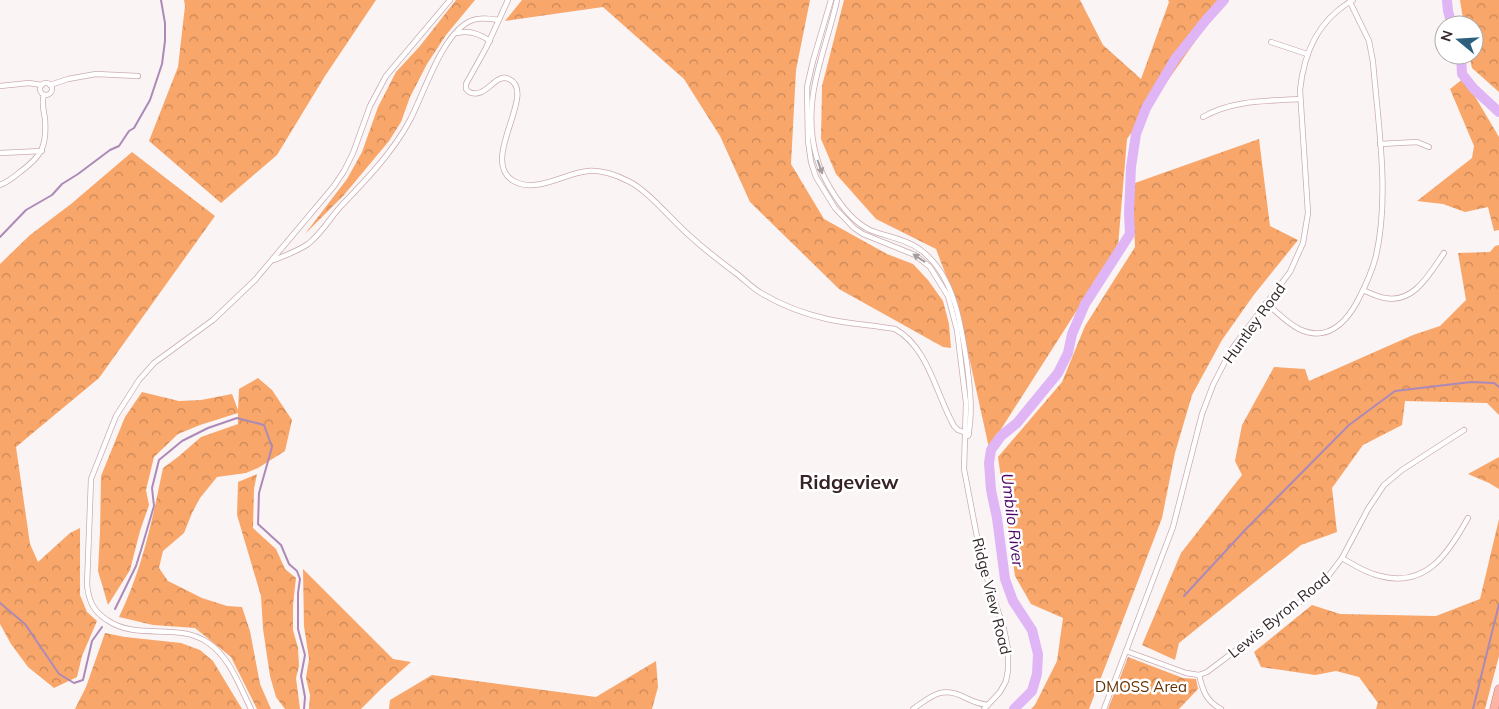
<svg xmlns="http://www.w3.org/2000/svg" width="1499" height="709" viewBox="0 0 1499 709" font-family="Mulish,sans-serif">
<style>
.forest{fill:url(#forest-crowns)}
.lines{fill:none;stroke-linecap:round;stroke-linejoin:round}
.stream{stroke:#ab8ab8;stroke-width:2}
.river{stroke:#dfb5f6;stroke-width:10}
.minor-casing{stroke:#cbacb2;stroke-width:6}
.motorway-casing{stroke:#b6827a;stroke-width:9}
.minor{stroke:#fff;stroke-width:4.5}
.motorway{stroke:#fdb3a6;stroke-width:8}
.oneway{fill:#a39e9f}
.labels{text-anchor:middle;dominant-baseline:central;stroke-width:5;stroke-linejoin:round;paint-order:stroke}
.street-label{font-size:15px;fill:#332729;stroke:#fff}
.park-label{font-size:15px;fill:#643100;stroke:#fff}
.water-label{font-size:16px;font-style:italic;fill:#4c0567;stroke:#fff}
.district-label{font-size:20px;font-weight:bold;fill:#392227;stroke:#fff}
</style>
<defs>
<pattern id="forest-crowns" width="20" height="18" patternUnits="userSpaceOnUse" patternTransform="scale(1.25)"><rect width="20" height="18" fill="#f8a66a"/><path d="M2 6a3 3 0 1 1 6 0M12 15a3 3 0 1 1 6 0" fill="none" stroke="#c98757"/></pattern>
</defs>
<rect width="100%" height="100%" fill="#fbf4f5"/>
<g class="forest">
<path d="M184,0h192l-51,76 -48,79 -56,48 -72,-62 29,-74 7,-61z"/>
<path d="M456,0h19l-29,35 -19,29 -17,33 -9,25 -12,19 -45,54 -39,39 42,-55 15,-27 16,-45 18,-35 24,-26z"/>
<path d="M522,0h288l-14,70 -5,94 33,55 63,35 26,10 15,16 15,21 6,23 2,24 -8,-1 -104,-58 -89,-87 -30,-66 -36,-57 -81,-72 -98,14z"/>
<path d="M844,0h236l23,45 38,34 28,-77 -1,-2h61l-12,10 -90,129 -9,107 -129,202 -31,-141 -22,-58 -60,-30 -40,-45 -15,-35 1,-53z"/>
<path d="M1460,0h39v92l-27,-24 -3,-13h5v-30h-10z"/>
<path d="M1464,78l35,59v93l-5,1 -6,-24 -23,5 -22,-8 -26,-3 55,-43 2,-12 -24,-57z"/>
<path d="M1259,139l11,87 28,14 -45,56 -31,44 -30,55 -17,58 -13,65 -73,191h-58l4,-4 22,-44 6,-43 -32,-14 -16,-28 -17,-119 64,-75 23,-56 50,-79 -3,-63z"/>
<path d="M132,152l83,64 -116,162 -83,69 14,97 8,18 32,-29 10,-5v67l7,17 10,9 -15,35 -5,21 -23,11 -26,-21 -17,-23 -11,-20v-360l30,-29 41,-31z"/>
<path d="M1499,245v170l-12,-12 -82,-2 -3,24 -39,20 -31,43 5,44 -36,13 -122,98 -4,17 -33,-15 39,-92 61,-78 -7,-14 7,-36 32,-58 31,2 4,12 104,-46 27,-9 26,-26 -8,-47 32,-1 5,-6z"/>
<path d="M258,378l14,12 20,30 -7,31 -27,17 -12,5 -29,4 -17,21 -8,15 -8,20 -21,18 -4,17 9,13 34,17 25,8 15,1 8,24 10,53 11,25h-14l-26,-52 -36,-29 -42,-3 -34,-8c24,-50 33,-96 44,-149l15,-11 23,-20 37,-13v-11l-38,12 -22,9 -24,23 -8,33 3,15 -9,26 -10,39 -22,35 -10,-34 2,-39 1,-56 24,-59 17,-25 37,9 22,-1 31,-6 6,16 1,-21z"/>
<path d="M1499,457v32l-10,-6 -21,-9z"/>
<path d="M257,474l-3,15 -1,39 23,21 9,20 11,9 -3,27v25l5,18 1,18 -3,12 4,31h-15l-9,-12 -6,-21 -7,-47 -2,-33 -24,-81 1,-33z"/>
<path d="M1499,519v137l-14,53h-109l2,-6 -19,-26 -23,-6 -21,4 -54,-8 -7,-15 58,-47 28,9 96,2 44,-17z"/>
<path d="M303,569l90,90 18,3 -30,27 -20,20h-52l1,-14 -4,-17 3,-19 -5,-33z"/>
<path d="M105,633l20,4 56,6 19,7 13,11 29,48h-167l11,-22z"/>
<path d="M1128,657l55,21 13,1 2,10 -19,20h-71z"/>
<path d="M656,661l2,26 -6,22h-263l1,-9 42,-25 164,22z"/>
</g>
<g class="lines">
<g class="stream">
<path d="M0,237l26,-27 26,-15 10,-11 16,-10 32,-24 9,-4 10,-15 5,-3 16,-28 12,-36 3,-23v-18l-4,-23"/>
<path d="M1184,596l62,-67 103,-104 46,-34 76,-9 23,1 5,4"/>
<path d="M0,603l25,21 34,50 15,9 9,-3 9,-39 10,-14"/>
<path d="M115,609l21,-43 5,-16 13,-44 -2,-18 7,-28 23,-19 26,-13 29,-10 27,7 8,22 -13,46 -1,31 23,21 8,19 8,7 3,8 -2,14v36l7,26 -4,21 4,21 -1,12"/>
<path d="M1473,709l26,-105"/>
</g>
<g class="river">
<path d="M1447,0l1,11 4,14"/>
<path d="M1461,55l1,19 12,15 25,23"/>
<path d="M1014,709l18,-18 5,-17 1,-20 -6,-24 -19,-29 -8,-22 -8,-61 -6,-28 -2,-27 2,-13 10,-14 16,-13 41,-50 10,-20 4,-19 13,-30 45,-70 -1,-21 2,-46 5,-33 10,-26 29,-49 31,-39 18,-20"/>
</g>
<defs>
<g id="minor">
<path d="M508,0l-22,48 -20,36v5l3,3c17,8 26,-20 40,-13 29,13 -29,80 3,101 23,15 52,-7 76,-9 13,-1 28,4 40,10 20,9 44,40 62,55 15,14 31,26 47,38 8,6 15,14 24,19 20,12 44,21 66,26 23,5 45,6 68,10 33,18 41,65 59,97l4,4 11,4"/>
<path d="M831,0l-18,61 -6,26 1,54 3,21 5,15 19,31 19,20 9,6 52,21 15,12 18,29 9,34 9,73 -2,66 18,94 22,66 4,20v21l-2,11 -6,11 -16,17"/>
<path d="M837,0c-12,54 -36,98 -21,155 6,25 30,64 54,75 17,7 37,9 52,21 33,26 39,74 45,113 3,24 6,48 1,72"/>
<path d="M457,33c12,-3 23,1 33,8"/>
<path d="M1271,42l36,12"/>
<circle cx="46" cy="89" r="6"/>
<path d="M50,85l18,-6 28,-5 42,2"/>
<path d="M0,86l29,-3 13,2"/>
<path d="M1203,117c29,-17 64,-16 97,-18"/>
<path d="M1380,144l37,-2 12,5"/>
<path d="M0,153l42,-2"/>
<path d="M0,185c8,-3 14,-8 20,-13 22,-16 27,-26 25,-53 -1,-8 -4,-16 -1,-24"/>
<path d="M274,260c12,-5 24,-9 34,-16 14,-11 22,-26 33,-38 25,-26 52,-54 69,-86 14,-27 30,-79 55,-96 10,-7 21,-6 33,-4"/>
<path d="M1363,290c7,3 15,7 22,8 29,6 45,-25 59,-45"/>
<path d="M1266,303c11,9 21,20 33,26 27,13 46,-5 58,-27 8,-15 15,-30 19,-46 14,-62 2,-132 -3,-194l-4,-21 -19,-39"/>
<path d="M1342,558c12,7 24,15 38,18 46,12 68,-22 88,-58"/>
<path d="M1126,651l60,22 13,2 8,-3 93,-70 26,-23 16,-21 26,-49 16,-24 18,-15 62,-40"/>
<path d="M1199,675c4,16 7,26 22,34"/>
<path d="M251,709c-12,-24 -21,-52 -44,-67 -30,-20 -70,-1 -100,-22 -14,-9 -18,-19 -20,-35l4,-106 25,-63 23,-36 15,-17 59,-43 42,-40 79,-94 10,-15 9,-18 17,-47 16,-30 64,-76"/>
<path d="M913,709c19,-13 29,-24 53,-11 8,4 13,6 22,7"/>
<path d="M1104,709l69,-182 29,-113 11,-29 18,-35 59,-78 13,-29 5,-30 -8,-123c4,-38 18,-70 53,-90"/>
</g>
<path id="motorway" d="M1494,709l5,-20"/>
</defs>
<use href="#minor" class="minor-casing"/>
<use href="#motorway" class="motorway-casing"/>
<use href="#minor" class="minor"/>
<use href="#motorway" class="motorway"/>
</g>
<defs><path id="oneway-solid" d="M-6-.8H1V-3.2L6.5 0L1 3.2V.8H-6Z" transform="scale(1.25)"/></defs>
<g class="oneway">
<use href="#oneway-solid" transform="translate(820 167) rotate(70)"/>
<use href="#oneway-solid" transform="translate(919 258) rotate(-146)"/>
</g>
<g class="labels">
<g class="street-label">
<text transform="translate(1254 323) rotate(-54)">Huntley Road</text>
<text transform="translate(992 596) rotate(76)">Ridge View Road</text>
<text transform="translate(1279 615) rotate(-39)">Lewis Byron Road</text>
</g>
<g class="park-label">
<text x="1141" y="686">DMOSS Area</text>
</g>
<g class="water-label">
<text transform="translate(1013 520) rotate(83)">Umbilo River</text>
</g>
<g class="district-label">
<text x="849" y="481">Ridgeview</text>
</g>
</g>
<g transform="translate(1459 40) rotate(288)"><circle r="24" fill="#ffffff" stroke="#ada9a9"/>
<path d="M0-4L9 19L0 12L-9 19Z" fill="#2d607d"/>
<text y="-8" font-size="14" font-weight="bold" text-anchor="middle" fill="#332729">N</text>
</g>
</svg>
